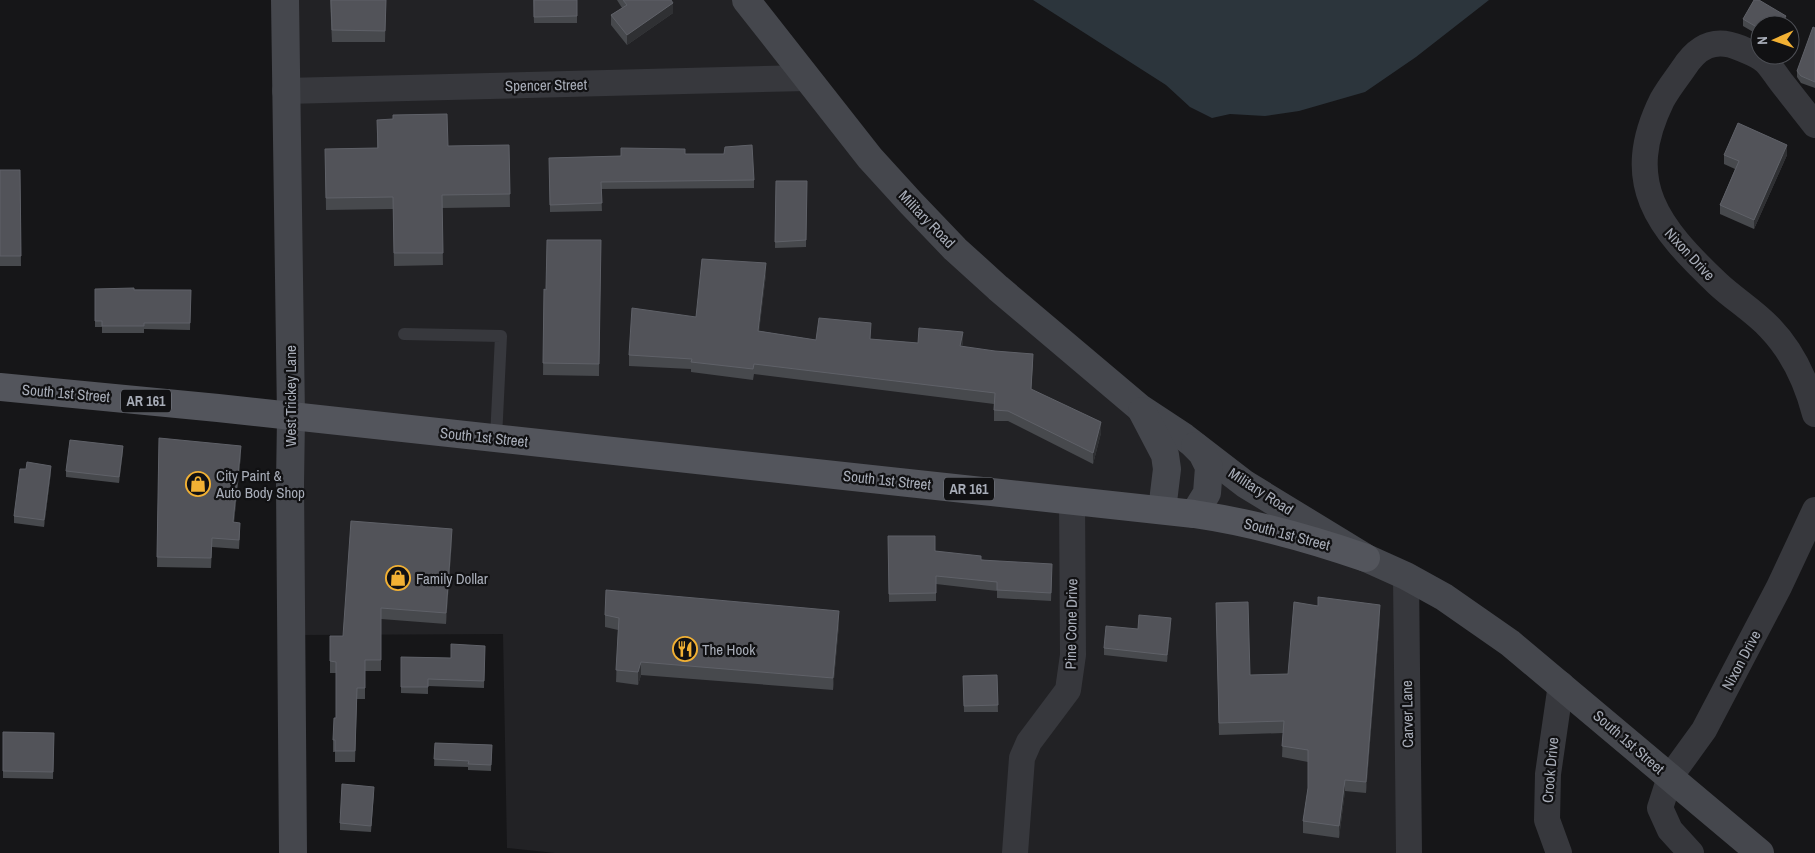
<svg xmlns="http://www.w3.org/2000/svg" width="1815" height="853" viewBox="0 0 1815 853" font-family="'Archivo Narrow',sans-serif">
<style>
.built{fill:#222225}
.water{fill:#2c353c}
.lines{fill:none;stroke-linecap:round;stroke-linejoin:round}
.lane{stroke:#37383d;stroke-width:12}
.street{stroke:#37383d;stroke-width:26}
.secondary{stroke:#45474d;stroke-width:28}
.primary{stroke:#53555c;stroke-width:28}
.wall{fill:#47494d}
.shaded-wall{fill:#2f3033}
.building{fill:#525359;stroke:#5f6168}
.labels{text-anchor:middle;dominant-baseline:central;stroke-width:4.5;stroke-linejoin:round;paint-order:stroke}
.shield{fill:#111113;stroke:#7b7e86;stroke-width:1}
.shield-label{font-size:14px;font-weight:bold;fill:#a8adb8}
.street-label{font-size:15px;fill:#a8adb8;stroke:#111113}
.poi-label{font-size:15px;fill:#a8adb8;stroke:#111113;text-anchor:start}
</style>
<rect width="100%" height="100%" fill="#161618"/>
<path class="built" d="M285,0h462l123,158 270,250 266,168 3,277h-854l-48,-5 -4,-214 -199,1z"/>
<path class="water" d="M1033,0h456l-73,57 -51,35 -66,19 -34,5 -35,-2 -18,4 -22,-11 -24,-22z"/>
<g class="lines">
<path class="lane" d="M404,334l97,2 -5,102"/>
<g class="street">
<path d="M285,91l522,-13"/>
<path d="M1815,125c-11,-14 -22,-28 -33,-42 -5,-6 -10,-15 -16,-21 -7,-7 -17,-10 -26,-14 -26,-11 -43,-1 -57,21 -7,10 -15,20 -21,31 -41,83 -4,127 56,184 16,15 36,27 52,44 22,23 37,55 45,86"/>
<path d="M1406,576l3,277"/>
<path d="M1015,853l7,-95 7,-16 39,-52 5,-35 -1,-155"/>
<path d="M1559,853l-12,-33 1,-46 13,-90"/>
<path d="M1691,853l-21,-23 -10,-22 10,-31 34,-47 75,-143 36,-77"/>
</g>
<g class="secondary">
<path d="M285,0l6,417 -1,67 3,369"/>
<path d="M746,0l124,158 41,45 44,46 43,39 142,120 44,29 61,47 121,74 40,18 38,21 66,46 250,210"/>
<path d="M1142,411l23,44 2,14 -5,41"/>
<path d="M1194,514l13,-21 2,-26 -7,-14 -7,-7"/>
</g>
<path class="primary" d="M0,387l218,21 976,106c61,9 114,24 172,44"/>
</g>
<g class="wall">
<path d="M330,0h56l-1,42h-53z"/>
<path d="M533,0h44v23h-43z"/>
<path d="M617,0h54l2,13 -46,32 -16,-20v-10l11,-7z"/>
<path d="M1743,19l43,3 -26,3v11l-17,-10z"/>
<path d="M1815,28v60l-14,-5 -4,-6v-6z"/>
<path d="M377,120l71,26 61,-1 1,62 -68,1 1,57 -49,1 -1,-57 -67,1 -1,-61 52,-1z"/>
<path d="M685,154l69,26v8l-153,1 1,22 -52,1 -1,-54z"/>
<path d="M1724,155h63l-33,74 -34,-15v-9l15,-36 -11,-5z"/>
<path d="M0,170h20l1,96h-21z"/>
<path d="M776,181h31l-1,66 -31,1z"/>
<path d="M601,240l-2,136 -56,-1 1,-86 2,1z"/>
<path d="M766,274l-7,57 57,9 55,-1 47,4 45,-1 -1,4 71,18 -2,26 70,43 -8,31 -85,-43h-14v-17l-240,-30 -1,6 -62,-8v-3l-62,-3v-11l67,-38z"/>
<path d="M95,289l96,1 -1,40 -46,-1v4h-42v-6h-7z"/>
<path d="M159,438l82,17 -7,67 6,10 -1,17 -27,-2 -1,21 -54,-1z"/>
<path d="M123,451l-4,32 -53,-6v-6z"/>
<path d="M51,472l-7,55 -30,-4v-7z"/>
<path d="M888,536l47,15 117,21 -1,29 -54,-3v-7l-61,-7v17l-47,1z"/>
<path d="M452,540l-6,84 -65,-5v52h-16v28h-8l-2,63h-20v-10h-2v-12l3,-22v-45h-6v-37h13z"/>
<path d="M1216,603l34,72 38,-1 92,-57 -14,176 -21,-2 -6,47 -36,-5v-12l5,-33v-26l-26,-5 1,-24 -64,2z"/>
<path d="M605,615l234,9 -6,66 -192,-15 -3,10 -22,-3 2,-52 -13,-3z"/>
<path d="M1171,625l-4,37 -63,-7v-7l34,-19z"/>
<path d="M485,646l-1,42 -56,-2v8l-27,-1v-36l50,1z"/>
<path d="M997,675l1,37h-34l-1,-36z"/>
<path d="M3,732l51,1 -1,46 -50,-1z"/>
<path d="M435,743l57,2 -1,26 -23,-1v-3l-34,-1z"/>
<path d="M374,793l-3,39 -31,-2v-7z"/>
</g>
<g class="shaded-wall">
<path d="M673,3v10l-46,32v-10z"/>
<path d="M1786,16v6l-2,3h-4z"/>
<path d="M1787,145v10l-33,74v-9z"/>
<path d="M766,263v11l-8,68v-11z"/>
<path d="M963,332v10l-3,15v-11z"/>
<path d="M1101,422v11l-8,31v-11z"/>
<path d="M123,446v5l-4,32v-6z"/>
<path d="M241,446v9l-8,77v-10z"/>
<path d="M51,466v6l-7,55v-7z"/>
<path d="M452,529v11l-6,84v-11z"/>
<path d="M1380,605v12l-14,176v-11z"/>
<path d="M839,611v13l-6,66v-12z"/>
<path d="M1171,618v7l-4,37v-7z"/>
<path d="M641,662v13l-3,10v-13z"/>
<path d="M1345,780v11l-6,47v-12z"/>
</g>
<g class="building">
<path d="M331,0h55l-1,31 -53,-1z"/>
<path d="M534,0h43v16l-43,1z"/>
<path d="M623,0h48l2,3 -46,32 -16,-20 16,-10z"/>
<path d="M1754,0h5l27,16 -6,9h-20v4l-17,-10z"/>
<path d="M1813,27l2,1v54l-14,-6 -4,-5z"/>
<path d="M447,114l1,32 61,-1 1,49 -68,1 1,58h-49l-1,-56 -67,1 -1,-49 53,-1 -1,-28 16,-1v-4z"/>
<path d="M1738,123l49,22 -33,75 -34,-15 19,-44 -15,-6z"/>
<path d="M752,145l2,35 -153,2 1,21 -52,2 -1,-47 72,-2v-8l64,1v5h39l1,-7z"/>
<path d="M0,170h20l1,86h-21z"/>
<path d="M776,181h31l-1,59 -31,2z"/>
<path d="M547,240h54l-2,124 -56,-1 1,-74 2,1z"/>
<path d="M702,259l64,4 -8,68 58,9 3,-22 52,5 -1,16 48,4 1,-15 44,4 -3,14 35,5 38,3 -2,35 70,33 -8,31 -85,-42 -14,-1 1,-17 -241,-29 -1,5 -62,-7 1,-3 -63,-4 3,-47 64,9z"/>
<path d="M134,288v2h57l-1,33h-46v3h-42v-5h-7v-32z"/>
<path d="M159,438l82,8 -8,76 7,1 -1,17 -27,-2 -1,20 -54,-1z"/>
<path d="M70,440l53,6 -4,31 -53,-6z"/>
<path d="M27,462l24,4 -7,54 -30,-4 6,-47h6z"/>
<path d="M351,521l101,8 -6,84 -65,-5v52h-16v28h-8l-2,63h-20v-11h-2l1,-22h2v-56l-6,-1v-25h13z"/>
<path d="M888,536h47v15l46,5v4l71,4 -1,29 -54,-3v-8l-61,-6v17l-47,1z"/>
<path d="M606,590l233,21 -6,67 -192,-16 -3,10 -22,-2 3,-52 -14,-3z"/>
<path d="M1318,597l62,8 -14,177 -21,-2 -6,46 -36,-5 5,-33v-38l-26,-4 2,-25 -65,2 -3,-120 32,-1 2,73 38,-1 6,-72 24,4z"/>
<path d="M1139,615l32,3 -4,37 -63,-7 2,-22 32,3z"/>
<path d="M451,644l34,2 -1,35 -56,-2v8h-27v-30l50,1z"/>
<path d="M997,675l1,30 -34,1 -1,-30z"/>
<path d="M3,732l51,1 -1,39 -50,-1z"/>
<path d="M435,743l57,2 -1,20 -23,-1 1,-3 -35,-2z"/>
<path d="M342,784l32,3 -3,39 -31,-3z"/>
</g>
<defs>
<symbol id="shop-ring" viewBox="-11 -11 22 22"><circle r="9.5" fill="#111113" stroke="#f2b134" stroke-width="1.5"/><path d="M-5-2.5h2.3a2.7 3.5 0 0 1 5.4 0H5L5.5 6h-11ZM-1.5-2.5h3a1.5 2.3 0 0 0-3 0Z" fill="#f2b134"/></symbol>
<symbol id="restaurant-ring" viewBox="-11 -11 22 22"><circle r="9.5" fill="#111113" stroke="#f2b134" stroke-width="1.5"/><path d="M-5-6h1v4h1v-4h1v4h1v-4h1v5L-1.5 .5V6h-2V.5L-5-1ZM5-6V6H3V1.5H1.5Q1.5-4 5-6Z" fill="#f2b134"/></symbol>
</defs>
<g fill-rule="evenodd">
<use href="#shop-ring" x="184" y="470" width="28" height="28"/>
<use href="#shop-ring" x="384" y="564" width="28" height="28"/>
<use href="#restaurant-ring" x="671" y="635" width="28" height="28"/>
</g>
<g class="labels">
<g class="shield">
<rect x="121" y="389.5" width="50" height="23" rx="4"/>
<rect x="944" y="477.5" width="50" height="23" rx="4"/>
</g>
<g class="shield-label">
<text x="146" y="401">AR 161</text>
<text x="969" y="489">AR 161</text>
</g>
<g class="street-label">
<text transform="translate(546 85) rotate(-1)">Spencer Street</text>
<text transform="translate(927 219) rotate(46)">Military Road</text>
<text transform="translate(1690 254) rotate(47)">Nixon Drive</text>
<text transform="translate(66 393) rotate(5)">South 1st Street</text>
<text transform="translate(290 396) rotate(-90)">West Trickey Lane</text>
<text transform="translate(484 437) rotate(6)">South 1st Street</text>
<text transform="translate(887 480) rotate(6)">South 1st Street</text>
<text transform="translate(1261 491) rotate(33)">Military Road</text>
<text transform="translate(1287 534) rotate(15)">South 1st Street</text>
<text transform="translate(1071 624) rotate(-89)">Pine Cone Drive</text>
<text transform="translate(1741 660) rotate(-62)">Nixon Drive</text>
<text transform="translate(1407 714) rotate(-91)">Carver Lane</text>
<text transform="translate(1629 742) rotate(41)">South 1st Street</text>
<text transform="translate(1550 770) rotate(-85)">Crook Drive</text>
</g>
<g class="poi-label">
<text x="216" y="475">City Paint &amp;<tspan x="216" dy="17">Auto Body Shop</tspan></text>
<text x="416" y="578">Family Dollar</text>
<text x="702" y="649">The Hook</text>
</g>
</g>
<g transform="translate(1775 40) rotate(268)"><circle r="24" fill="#111113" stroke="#4d4f55"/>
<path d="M0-4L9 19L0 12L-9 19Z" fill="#f2b134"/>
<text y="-8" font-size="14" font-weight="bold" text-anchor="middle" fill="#a8adb8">N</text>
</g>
</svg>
